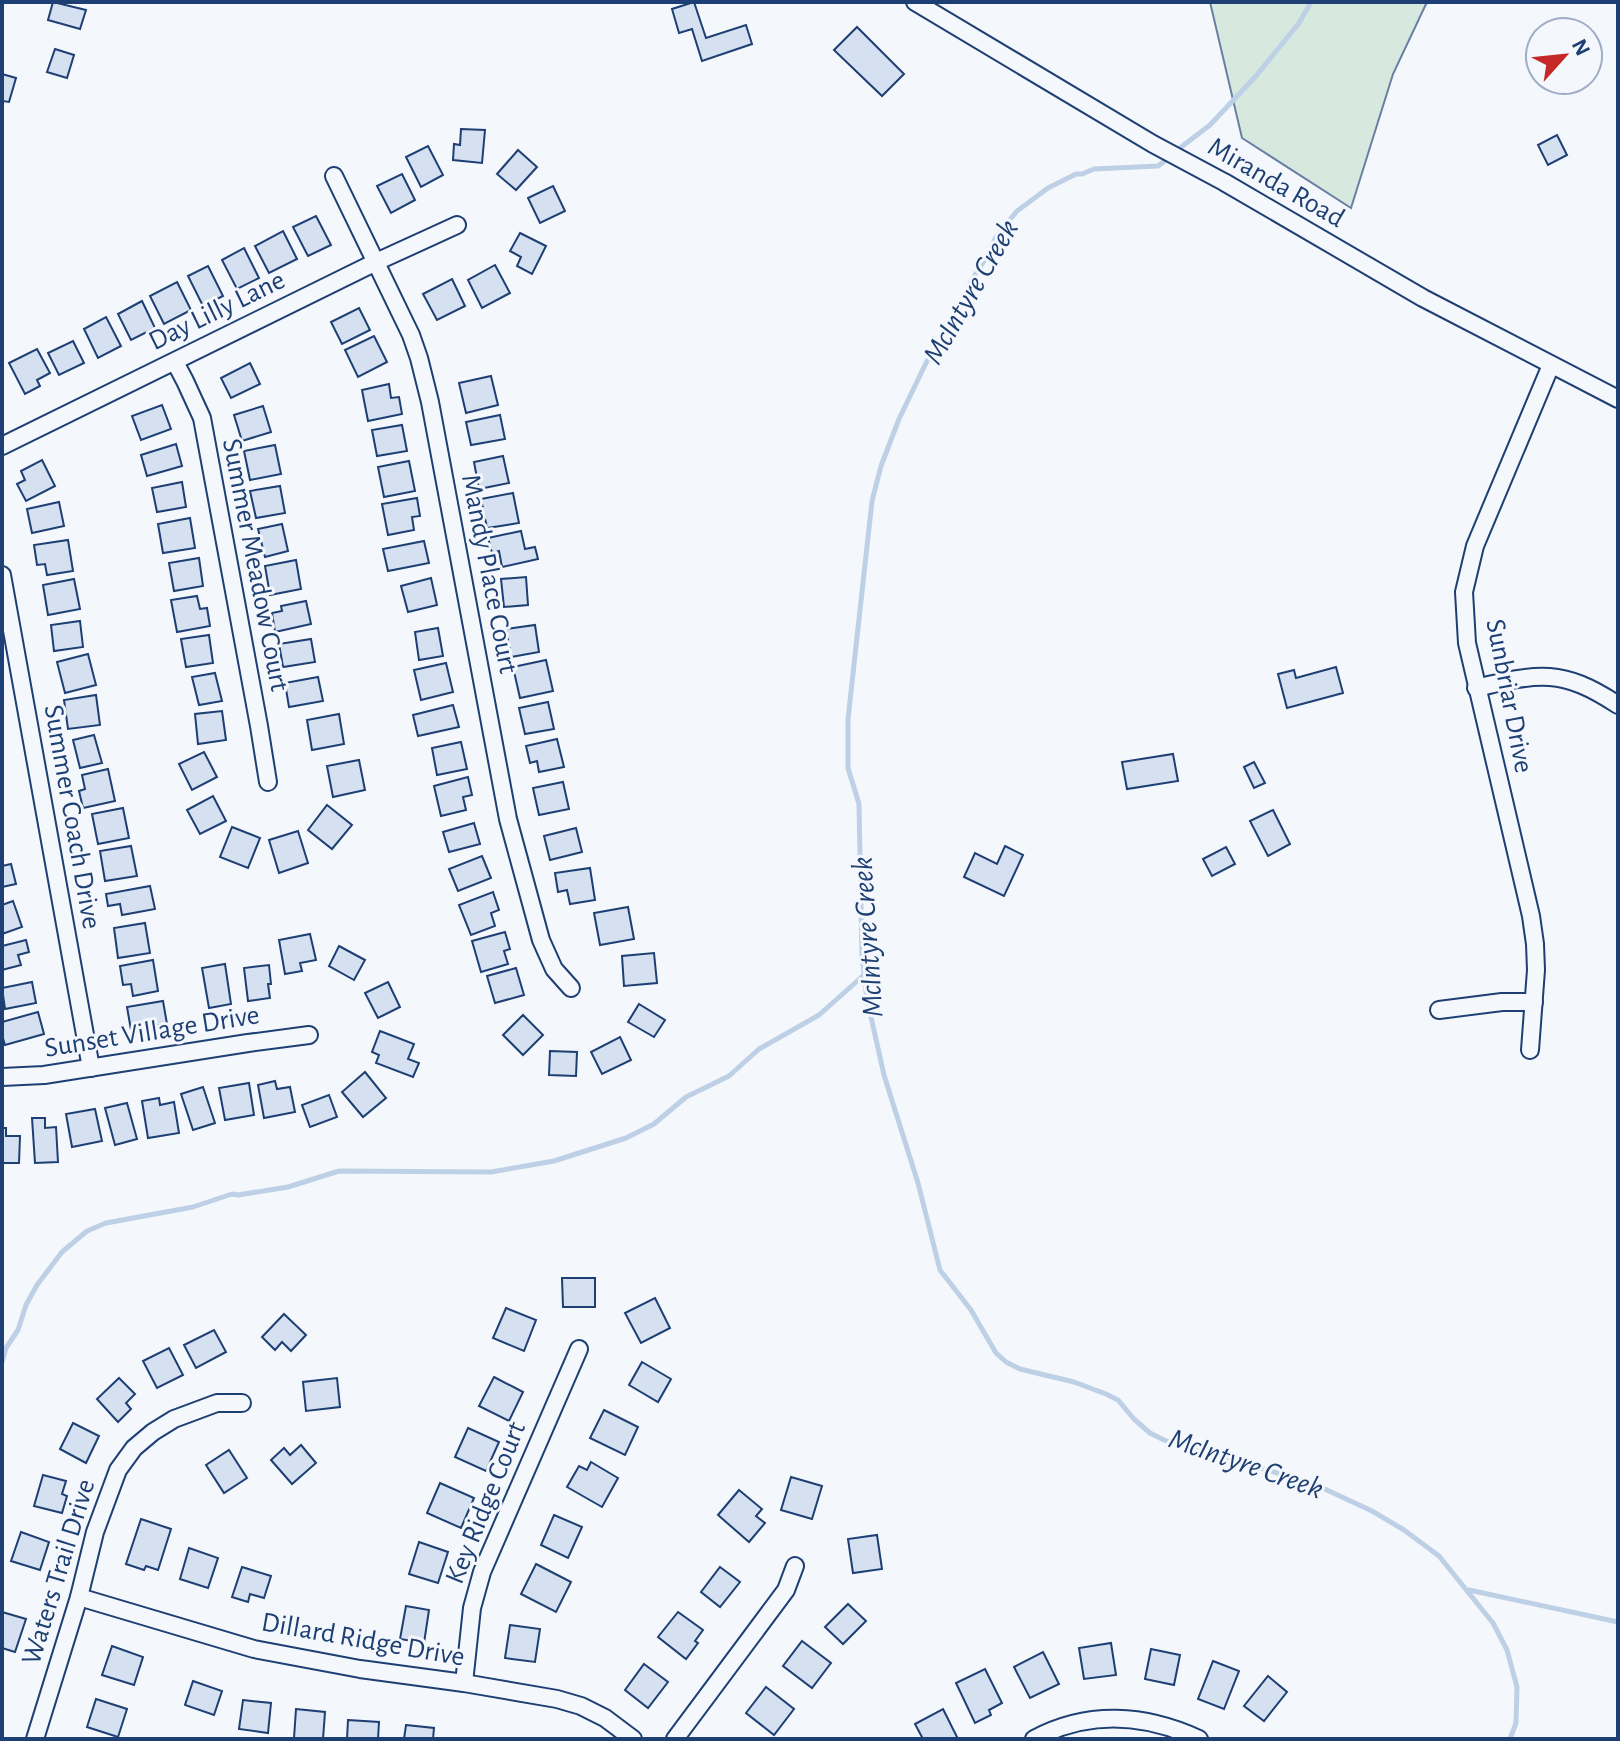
<svg xmlns="http://www.w3.org/2000/svg" width="1620" height="1741" viewBox="0 0 1620 1741" font-family="'Alegreya Sans',sans-serif">
<style>
.green{fill:#d7e8df;stroke:#687fa3;stroke-width:2}
.lines{fill:none;stroke-linecap:round;stroke-linejoin:round}
.stream{stroke:#bed0e5;stroke-width:5}
.building{fill:#d5e0f0;stroke:#1d3f73;stroke-width:2}
.street-casing{stroke:#1d3f73;stroke-width:20}
.street{stroke:#f4f7fb;stroke-width:16}
.labels{text-anchor:middle;dominant-baseline:central;stroke-width:6;stroke-linejoin:round;paint-order:stroke}
.street-label{font-size:28px;fill:#1d3f73;stroke:#f4f7fb}
.water-label{font-size:30px;font-style:italic;fill:#1d3f73;stroke:#f4f7fb}
</style>
<rect width="100%" height="100%" fill="#f4f7fb"/>
<path class="green" d="M1210,2h217l-34,72 -42,134 -109,-70z"/>
<g class="lines">
<g class="stream">
<path d="M1176,151l34,-26 46,-49 43,-53 12,-21"/>
<path d="M1169,158l-11,8 -64,3 -12,5h-6l-28,14 -31,23 -21,26 -7,16 -19,30 -10,23 -34,57 -27,56 -18,47 -9,35 -24,218v49l11,36 3,152 5,43 17,76 34,108 22,87 31,40 25,43 10,9 14,7 54,13 32,12 12,6 16,19 16,14 14,7 28,10 31,7 91,27 58,27 32,19 35,26 54,67 14,27 10,37 -1,36 -6,16"/>
<path d="M2,1362l4,-14 12,-18 8,-25 11,-20 25,-33 25,-21 19,-8 87,-16 39,-13 6,1 50,-8 51,-16 152,1 63,-11 72,-23 28,-14 32,-27 43,-21 30,-27 60,-34 45,-40"/>
<path d="M1469,1590l149,32"/>
</g>
</g>
<g class="building">
<path d="M53,2l33,8 -6,19 -32,-9z"/>
<path d="M694,2l12,36 40,-13 6,19 -50,17 -10,-32 -13,4 -7,-24z"/>
<path d="M857,27l47,47 -22,22 -48,-46z"/>
<path d="M55,49l19,6 -7,23 -20,-6z"/>
<path d="M2,74l14,4 -7,24 -7,-1z"/>
<path d="M461,129l24,1 -3,33 -29,-3 1,-16 6,1z"/>
<path d="M1557,135l10,20 -19,10 -10,-20z"/>
<path d="M428,146l15,29 -22,12 -15,-30z"/>
<path d="M518,150l19,17 -21,23 -19,-16z"/>
<path d="M402,174l13,26 -24,13 -14,-27z"/>
<path d="M553,186l12,25 -25,12 -12,-25z"/>
<path d="M316,216l15,29 -23,11 -15,-29z"/>
<path d="M283,231l14,28 -28,14 -14,-27z"/>
<path d="M520,233l26,13 -14,28 -15,-8 4,-9 -11,-6z"/>
<path d="M244,248l15,30 -22,11 -15,-29z"/>
<path d="M495,265l15,28 -28,15 -14,-28z"/>
<path d="M208,266l15,30 -20,10 -15,-30z"/>
<path d="M452,279l13,27 -28,14 -14,-26z"/>
<path d="M177,282l14,28 -27,14 -14,-28z"/>
<path d="M142,301l13,27 -24,12 -13,-26z"/>
<path d="M359,308l11,22 -28,14 -11,-22z"/>
<path d="M106,317l15,29 -23,12 -14,-29z"/>
<path d="M374,336l13,26 -29,15 -13,-27z"/>
<path d="M73,341l11,22 -25,12 -11,-22z"/>
<path d="M37,349l13,24 -13,7 3,6 -15,8 -16,-31z"/>
<path d="M250,363l10,21 -29,14 -10,-20z"/>
<path d="M491,376l7,29 -32,8 -7,-30z"/>
<path d="M389,384l2,14 8,-1 3,17 -34,7 -6,-31z"/>
<path d="M162,405l9,24 -30,11 -9,-24z"/>
<path d="M263,406l8,26 -29,9 -8,-26z"/>
<path d="M500,415l5,24 -34,6 -5,-23z"/>
<path d="M402,425l5,26 -30,5 -5,-26z"/>
<path d="M176,444l6,22 -35,10 -6,-21z"/>
<path d="M275,445l6,29 -31,6 -6,-29z"/>
<path d="M503,456l6,27 -30,6 -5,-27z"/>
<path d="M42,460l13,26 -29,15 -9,-17 8,-4 -4,-9z"/>
<path d="M409,461l6,30 -31,6 -6,-30z"/>
<path d="M182,482l4,25 -29,5 -5,-24z"/>
<path d="M280,486l5,27 -29,5 -6,-27z"/>
<path d="M513,493l6,30 -32,5 -6,-29z"/>
<path d="M417,498l3,18 -8,1 2,13 -26,5 -6,-31z"/>
<path d="M59,502l5,24 -32,7 -5,-24z"/>
<path d="M190,518l5,30 -32,5 -5,-29z"/>
<path d="M282,524l6,27 -23,6 -7,-28z"/>
<path d="M521,531l4,18 10,-2 3,12 -36,8 -3,-16 -7,2 -4,-15z"/>
<path d="M68,540l5,31 -26,4 -2,-11 -8,1 -3,-20z"/>
<path d="M424,541l5,22 -41,8 -5,-22z"/>
<path d="M199,558l4,28 -29,5 -5,-28z"/>
<path d="M296,560l5,29 -31,6 -5,-29z"/>
<path d="M526,577l2,28 -24,2 -3,-28z"/>
<path d="M431,578l6,27 -29,7 -7,-26z"/>
<path d="M74,579l6,30 -32,6 -5,-30z"/>
<path d="M197,596l3,13 7,-1 3,18 -33,6 -6,-32z"/>
<path d="M306,601l5,23 -36,8 -3,-19 10,-2 -1,-5z"/>
<path d="M80,621l3,26 -29,4 -3,-26z"/>
<path d="M535,625l4,27 -28,5 -5,-28z"/>
<path d="M438,628l5,28 -24,4 -4,-28z"/>
<path d="M209,635l4,28 -27,4 -5,-28z"/>
<path d="M311,639l4,23 -32,5 -4,-23z"/>
<path d="M88,654l8,31 -31,8 -8,-31z"/>
<path d="M546,660l7,31 -33,7 -7,-31z"/>
<path d="M446,663l7,29 -32,8 -7,-30z"/>
<path d="M1336,667l7,26 -56,15 -9,-34 16,-4 2,8z"/>
<path d="M215,673l7,28 -23,4 -7,-28z"/>
<path d="M318,677l5,24 -34,6 -4,-24z"/>
<path d="M96,695l4,30 -32,4 -4,-29z"/>
<path d="M548,702l6,27 -29,5 -6,-26z"/>
<path d="M453,705l6,22 -41,9 -5,-21z"/>
<path d="M222,711l4,29 -28,4 -3,-30z"/>
<path d="M339,714l5,30 -32,6 -5,-30z"/>
<path d="M94,735l8,28 -22,5 -7,-28z"/>
<path d="M557,739l7,28 -25,5 -2,-11 -7,2 -4,-17z"/>
<path d="M461,742l6,27 -30,6 -5,-27z"/>
<path d="M204,752l13,25 -25,13 -13,-26z"/>
<path d="M1173,754l5,27 -51,8 -5,-27z"/>
<path d="M359,760l6,30 -32,7 -6,-31z"/>
<path d="M1254,762l11,21 -11,5 -10,-21z"/>
<path d="M108,769l7,32 -32,7 -4,-17 6,-2 -3,-14z"/>
<path d="M468,777l4,18 -9,2 3,13 -25,6 -7,-30z"/>
<path d="M563,782l6,27 -30,6 -6,-27z"/>
<path d="M213,796l13,25 -26,13 -13,-24z"/>
<path d="M327,805l25,20 -20,24 -24,-19z"/>
<path d="M123,808l6,30 -31,6 -6,-30z"/>
<path d="M1273,810l17,34 -22,12 -18,-35z"/>
<path d="M474,823l6,21 -31,8 -6,-20z"/>
<path d="M232,827l28,11 -12,30 -28,-11z"/>
<path d="M576,828l6,24 -32,8 -6,-24z"/>
<path d="M298,831l10,32 -29,10 -10,-33z"/>
<path d="M131,846l6,30 -32,5 -5,-30z"/>
<path d="M1005,846l18,9 -19,41 -40,-19 11,-24 22,11z"/>
<path d="M1226,847l9,17 -23,12 -9,-17z"/>
<path d="M482,856l9,22 -33,13 -9,-22z"/>
<path d="M11,864l5,20 -14,3v-21z"/>
<path d="M590,868l5,32 -25,4 -3,-14 -9,2 -3,-19z"/>
<path d="M150,886l5,23 -33,6 -2,-11 -12,2 -2,-12z"/>
<path d="M493,892l6,18 -8,3 4,13 -24,9 -12,-30z"/>
<path d="M13,901l9,26 -20,7v-29z"/>
<path d="M628,907l6,32 -34,6 -6,-32z"/>
<path d="M145,923l5,30 -32,5 -4,-30z"/>
<path d="M505,932l5,17 -6,2 4,13 -27,8 -9,-31z"/>
<path d="M310,934l6,26 -16,3 2,8 -17,3 -6,-34z"/>
<path d="M26,940l3,12 -11,3 3,10 -19,5v-24z"/>
<path d="M339,946l26,14 -11,20 -25,-14z"/>
<path d="M654,953l3,30 -33,3 -2,-30z"/>
<path d="M153,960l5,31 -25,5 -2,-12 -8,1 -3,-19z"/>
<path d="M225,964l6,40 -22,4 -7,-40z"/>
<path d="M269,965l2,19h-3l2,14 -22,3 -4,-33z"/>
<path d="M516,968l8,27 -29,8 -8,-27z"/>
<path d="M32,982l4,21 -31,6 -3,-21z"/>
<path d="M388,982l12,25 -22,11 -13,-25z"/>
<path d="M163,1001l4,23 -36,6 -4,-23z"/>
<path d="M639,1004l26,16 -11,17 -26,-15z"/>
<path d="M38,1012l6,22 -39,11 -3,-10v-13z"/>
<path d="M523,1015l20,20 -20,20 -20,-20z"/>
<path d="M380,1031l34,13 -6,15 11,4 -6,14 -37,-14 3,-8 -7,-3z"/>
<path d="M620,1037l11,23 -29,14 -11,-22z"/>
<path d="M550,1051l27,1 -1,24 -27,-1z"/>
<path d="M365,1072l21,26 -23,19 -21,-25z"/>
<path d="M275,1081l2,8 13,-2 5,25 -31,6 -6,-33z"/>
<path d="M249,1083l5,32 -29,5 -6,-32z"/>
<path d="M203,1087l12,36 -22,7 -12,-36z"/>
<path d="M329,1095l8,22 -27,10 -8,-22z"/>
<path d="M159,1098l1,7 14,-3 5,31 -31,5 -6,-37z"/>
<path d="M127,1103l10,36 -22,6 -10,-37z"/>
<path d="M95,1109l7,32 -30,6 -6,-33z"/>
<path d="M32,1118h13v10l11,-1 2,35 -23,1z"/>
<path d="M2,1128h4v8h14l-1,27h-17z"/>
<path d="M562,1278h33v29h-32z"/>
<path d="M655,1298l15,30 -29,15 -16,-30z"/>
<path d="M506,1308l30,12 -12,31 -31,-13z"/>
<path d="M284,1314l22,21 -15,16 -9,-9 -7,8 -13,-13z"/>
<path d="M214,1330l12,22 -30,16 -12,-23z"/>
<path d="M169,1348l14,27 -26,13 -14,-27z"/>
<path d="M642,1362l29,17 -13,23 -29,-17z"/>
<path d="M494,1377l29,15 -14,29 -30,-15z"/>
<path d="M119,1378l16,16 -9,9 5,6 -13,13 -21,-23z"/>
<path d="M337,1378l3,29 -34,4 -3,-29z"/>
<path d="M604,1410l34,17 -13,28 -35,-17z"/>
<path d="M73,1423l26,13 -13,27 -26,-14z"/>
<path d="M468,1428l31,14 -13,29 -31,-14z"/>
<path d="M301,1445l15,18 -24,21 -21,-24 13,-12 6,7z"/>
<path d="M229,1450l18,28 -23,15 -18,-28z"/>
<path d="M591,1462l27,16 -16,29 -35,-20 12,-21 8,4z"/>
<path d="M43,1475l23,6 -4,13 5,2 -5,17 -28,-7z"/>
<path d="M791,1477l31,9 -10,33 -31,-9z"/>
<path d="M440,1483l34,15 -13,30 -34,-15z"/>
<path d="M739,1490l23,19 -6,7 9,7 -16,19 -31,-27z"/>
<path d="M554,1515l28,12 -14,31 -27,-13z"/>
<path d="M141,1519l30,10 -13,41 -12,-4 -2,4 -18,-6z"/>
<path d="M21,1532l28,10 -9,28 -29,-9z"/>
<path d="M877,1535l5,34 -29,4 -5,-34z"/>
<path d="M419,1542l29,10 -10,31 -29,-9z"/>
<path d="M189,1548l29,10 -10,30 -28,-9z"/>
<path d="M536,1564l35,18 -15,30 -35,-18z"/>
<path d="M242,1567l29,9 -7,22 -14,-4 -2,8 -16,-5z"/>
<path d="M720,1567l20,15 -20,25 -19,-15z"/>
<path d="M848,1604l18,17 -23,23 -18,-17z"/>
<path d="M406,1606l23,4 -5,33 -24,-4z"/>
<path d="M2,1612l24,7 -11,33 -13,-4z"/>
<path d="M678,1612l25,18 -8,11 3,2 -12,16 -28,-22z"/>
<path d="M510,1625l30,4 -5,33 -30,-4z"/>
<path d="M802,1641l29,22 -19,25 -29,-22z"/>
<path d="M1111,1643l5,32 -32,4 -5,-31z"/>
<path d="M112,1646l31,11 -9,28 -32,-10z"/>
<path d="M1151,1649l29,6 -6,30 -29,-6z"/>
<path d="M1043,1652l16,32 -29,14 -16,-31z"/>
<path d="M1213,1661l26,10 -15,38 -26,-10z"/>
<path d="M644,1664l24,18 -20,26 -23,-18z"/>
<path d="M985,1669l17,34 -13,7 2,5 -16,8 -19,-40z"/>
<path d="M1268,1676l19,16 -23,29 -20,-15z"/>
<path d="M193,1681l29,10 -8,24 -29,-10z"/>
<path d="M766,1687l28,22 -20,26 -28,-22z"/>
<path d="M96,1699l31,10 -9,28 -31,-10z"/>
<path d="M243,1700l28,3 -3,30 -29,-4z"/>
<path d="M296,1709l29,3 -2,27 -29,-1z"/>
<path d="M943,1709l15,30h-35l-8,-15z"/>
<path d="M348,1720l31,2 -1,17h-31z"/>
<path d="M406,1725l28,3 -1,11h-29z"/>
</g>
<g class="lines">
<defs>
<g id="street">
<path d="M915,2l238,142 71,38 199,116 195,101"/>
<path d="M334,176l77,159 8,23 11,44 78,417 33,121 13,29 17,19"/>
<path d="M175,362l10,19 17,37 57,308 9,56"/>
<path d="M2,446l374,-184 81,-37"/>
<path d="M2,575l89,493"/>
<path d="M1476,688c63,-15 86,-20 142,17"/>
<path d="M1439,1010l63,-8h32"/>
<path d="M1530,1050l6,-80 -1,-26 -4,-28 -64,-273 -3,-51 11,-46 76,-181"/>
<path d="M2,1077l42,-2 204,-32 61,-8"/>
<path d="M79,1597l175,52 106,20 104,14 93,16 24,7 24,12 28,21"/>
<path d="M464,1683l8,-75 10,-36 97,-223"/>
<path d="M35,1739l44,-142 16,-65 23,-62 16,-22 19,-16 21,-13 43,-16h25"/>
<path d="M675,1739l111,-149 9,-24"/>
<path d="M1034,1739c54,-29 111,-25 165,0"/>
</g>
</defs>
<use href="#street" class="street-casing"/>
<use href="#street" class="street"/>
</g>
<g class="labels">
<g class="street-label">
<text transform="translate(1276 183) rotate(30)">Miranda Road</text>
<text transform="translate(217 311) rotate(-26)">Day Lilly Lane</text>
<text transform="translate(255 565) rotate(79)">Summer Meadow Court</text>
<text transform="translate(489 574) rotate(79)">Mandy Place Court</text>
<text transform="translate(1509 696) rotate(79)">Sunbriar Drive</text>
<text transform="translate(72 817) rotate(80)">Summer Coach Drive</text>
<text transform="translate(152 1032) rotate(-9)">Sunset Village Drive</text>
<text transform="translate(486 1503) rotate(-68)">Key Ridge Court</text>
<text transform="translate(59 1572) rotate(-73)">Waters Trail Drive</text>
<text transform="translate(363 1640) rotate(10)">Dillard Ridge Drive</text>
</g>
<g class="water-label">
<text transform="translate(971 292) rotate(-60)">McIntyre Creek</text>
<text transform="translate(868 937) rotate(-94)">McIntyre Creek</text>
<text transform="translate(1246 1464) rotate(19)">McIntyre Creek</text>
</g>
</g>
<rect width="1620" height="1741" fill="none" stroke="#1d3f73" stroke-width="8"/>
<g transform="translate(1564 56) rotate(63)"><circle r="38" fill="#f4f7fb" stroke="#9eadc5" stroke-width="2"/>
<path d="M0-6L14 30L0 20L-14 30Z" fill="#c62828"/>
<text y="-12" font-size="22" font-weight="bold" text-anchor="middle" fill="#1d3f73">N</text>
</g>
</svg>
